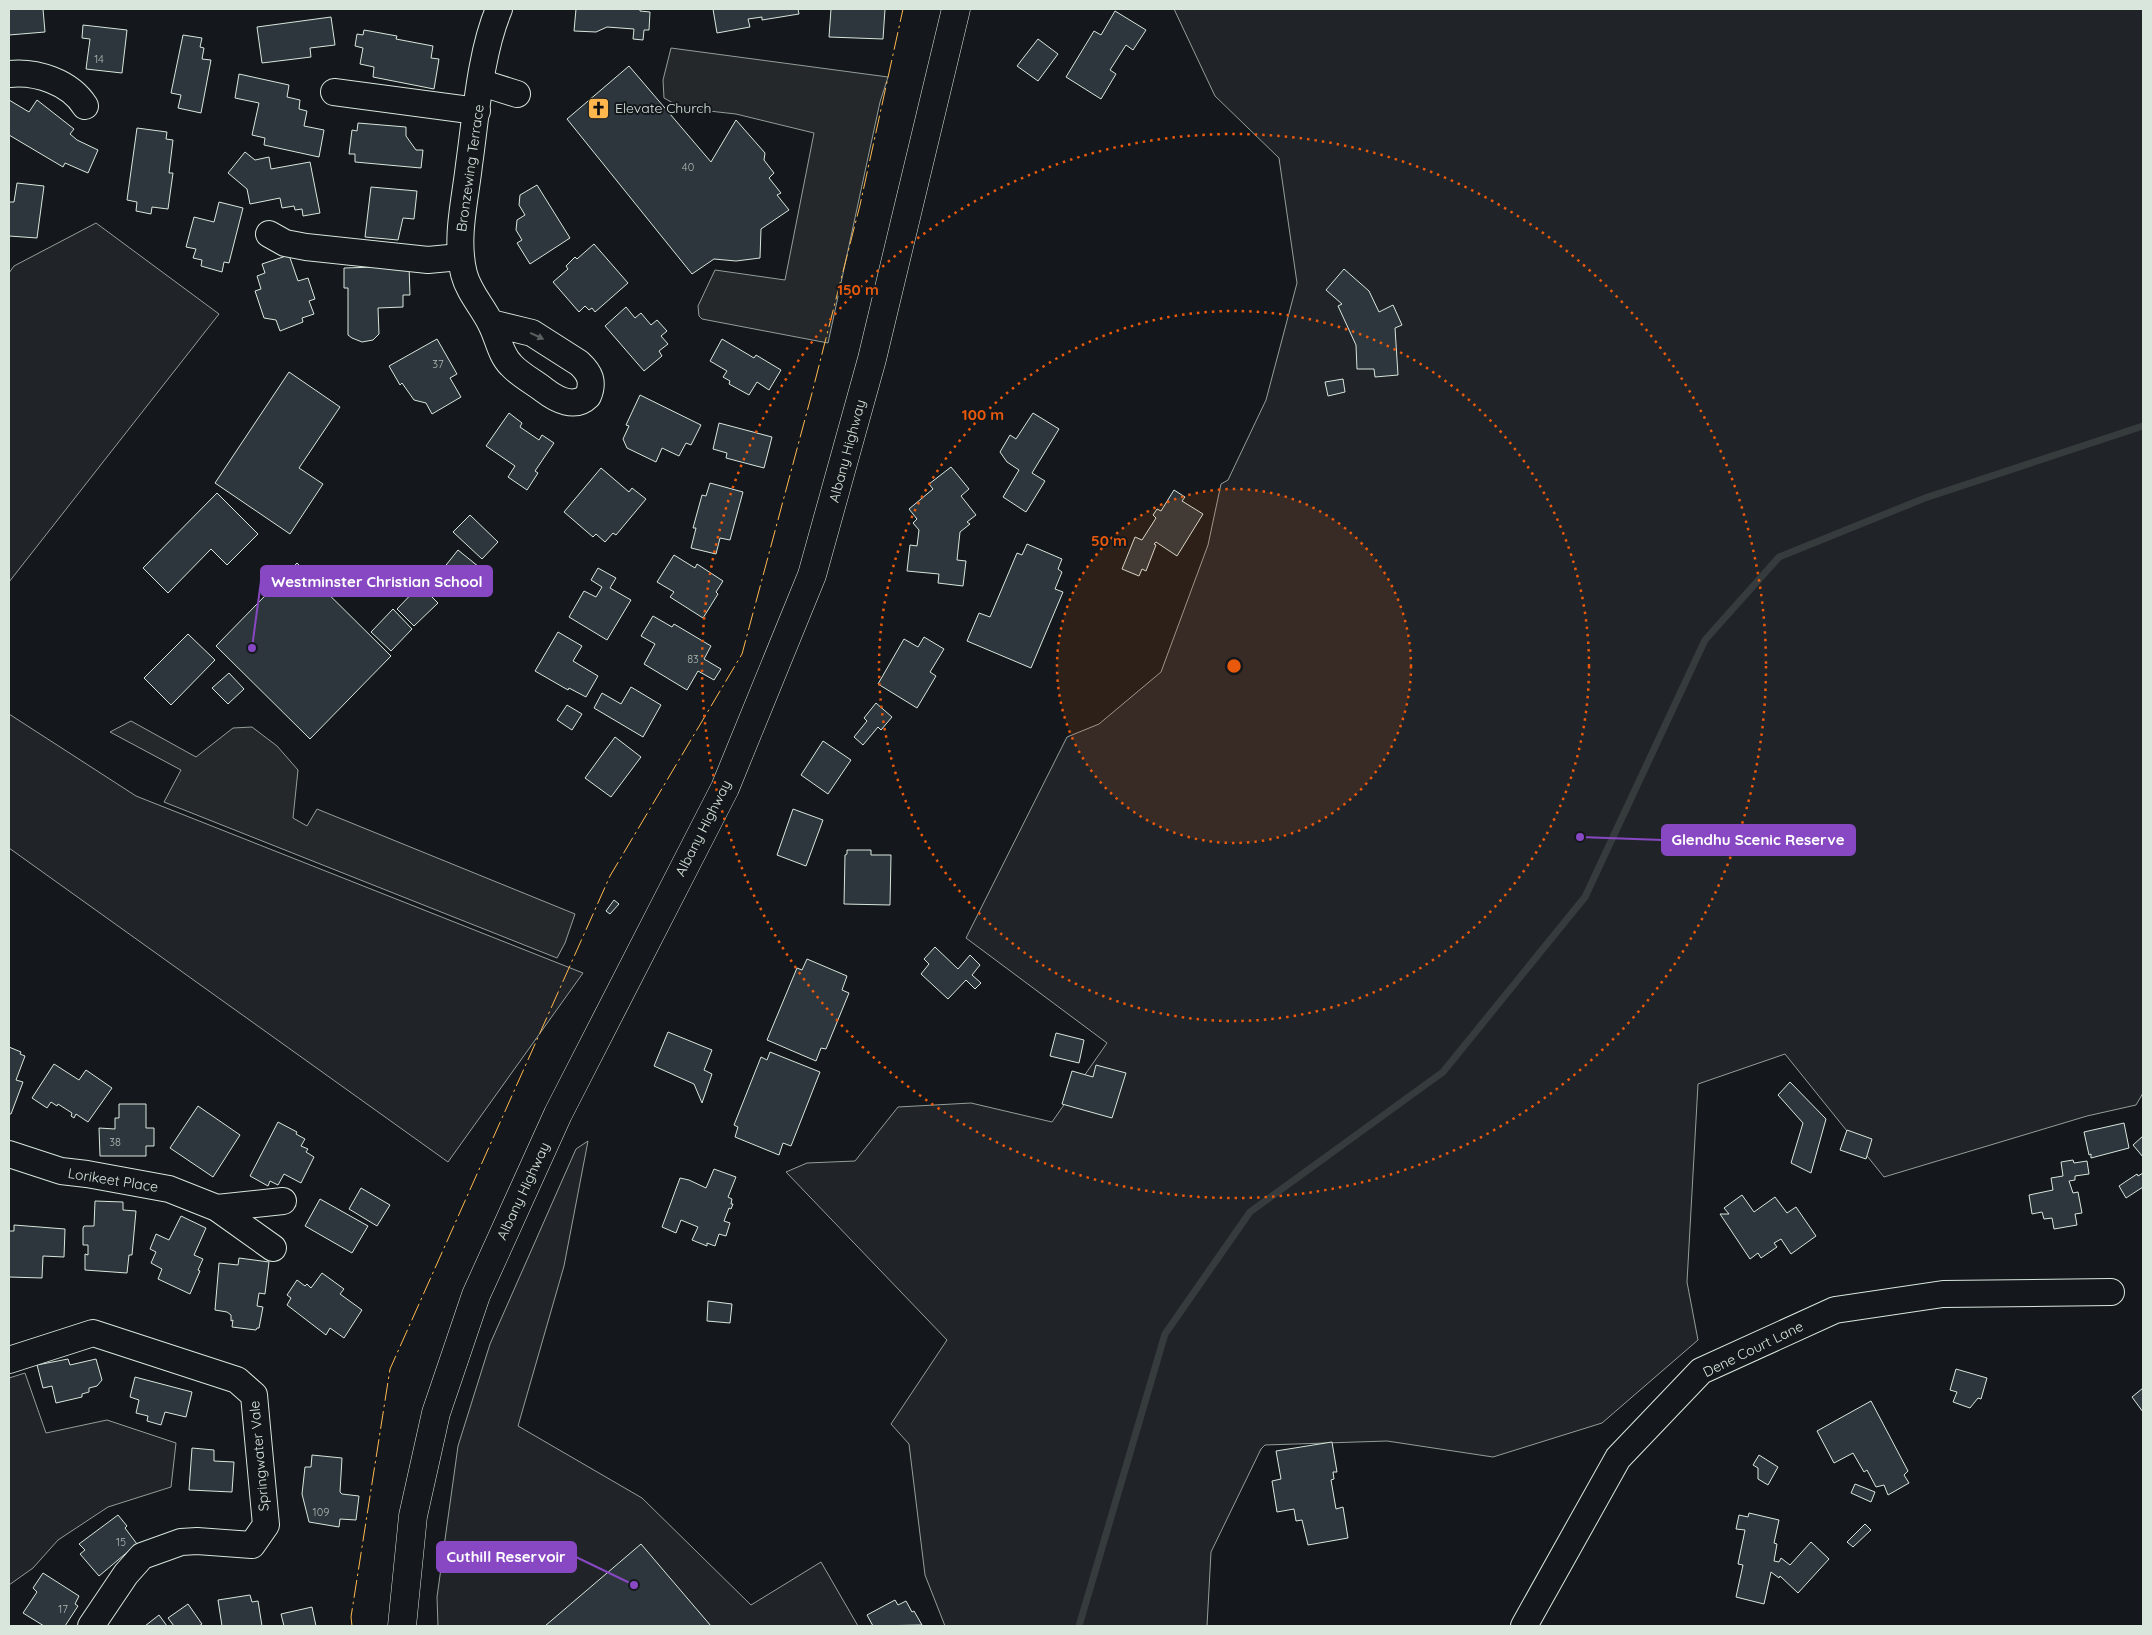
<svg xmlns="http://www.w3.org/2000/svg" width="2152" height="1635" viewBox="0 0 2152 1635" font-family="Quicksand,sans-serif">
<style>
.green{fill:#202428;stroke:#939e99}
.parking{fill:#24282b;stroke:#939e99}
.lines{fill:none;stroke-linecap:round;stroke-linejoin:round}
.stream{stroke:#363b3e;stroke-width:7}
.building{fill:#2c363c;stroke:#d8e6dc}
.minor-casing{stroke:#d8e6dc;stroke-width:28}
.major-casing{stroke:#d8e6dc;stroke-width:29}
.minor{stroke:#14181c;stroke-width:26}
.major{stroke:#14181c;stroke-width:28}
.power{stroke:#ffb74d;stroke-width:1;stroke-dasharray:18 4 2.5 4;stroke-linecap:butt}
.oneway{fill:#59605f}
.ring{fill:none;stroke:#e8590c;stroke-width:2.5;stroke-dasharray:2.5 5}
.labels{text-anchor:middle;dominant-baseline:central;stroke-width:4;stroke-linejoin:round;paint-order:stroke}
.number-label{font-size:11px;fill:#adbab4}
.poi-label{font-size:14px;fill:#d8e6dc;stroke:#14181c;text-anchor:start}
.street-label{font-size:14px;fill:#d8e6dc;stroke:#14181c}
.centre{fill:#e8590c;stroke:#14181c;stroke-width:2.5}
.ring-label{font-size:15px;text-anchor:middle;font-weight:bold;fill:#e8590c;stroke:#14181c;stroke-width:4;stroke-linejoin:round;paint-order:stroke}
.leader{fill:none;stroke:#8948c3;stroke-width:2}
.callout-dot{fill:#8948c3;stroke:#14181c;stroke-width:2}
.callout{fill:#8948c3;stroke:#8948c3;stroke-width:2}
.callout-label{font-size:15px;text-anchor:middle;font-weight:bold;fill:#fff}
</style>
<rect width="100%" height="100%" fill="#14181c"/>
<g class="green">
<path d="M1174,9h969v1084l-7,12 -49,11 -203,61 -99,-123 -87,30 -11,198 11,58 -96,83 -109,34 -106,-16 -122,4 -4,4 -50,103 -4,74h-262l-20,-51 -16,-131 -18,-20 56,-84 -161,-168 21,-9 48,-2 43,-54 73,-4 81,19 55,-79 -141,-105 101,-201 32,-13 62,-52 47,-127 13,-61 7,-4 38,-80 31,-117 -18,-125 -64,-62z"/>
<path d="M96,223l123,91 -210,268v-309l5,-7z"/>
<path d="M9,714l127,82 447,177 -135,189 -439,-314z"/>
<path d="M588,1141l-24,125 -46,160 124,72 109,107 70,-43 37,64h-420l-1,-29 21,-151 32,-102 86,-195z"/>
<path d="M25,1373l21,60 61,-13 69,23 -5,44 -63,20 -50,33 -25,28 -24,17v-207z"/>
</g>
<g class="parking">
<path d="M671,48l217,29 -8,25 -52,241 -126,-24 -3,-3 -1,-10 17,-36 70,10 29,-147 -78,-19 -54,-6 -18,-10 -1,-18z"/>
<path d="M131,721l65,36 37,-29 19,-1 25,19 21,24 -5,48 14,8 10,-17 258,105 -10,29 -8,15 -393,-156 17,-32 -71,-38z"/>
</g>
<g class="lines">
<path class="stream" d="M1079,1626l86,-292 85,-122 193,-140 142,-175 120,-257 74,-83 146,-59 218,-72"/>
</g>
<g class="building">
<path d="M9,9h34l2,23 -36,3z"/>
<path d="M576,9h64v2l10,1 -1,18h-5l-1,10 -10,-1 1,-10 -27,-2 -11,5 -22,-1z"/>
<path d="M713,9h85l1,5 -37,6v-3l-14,2 2,8 -33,6z"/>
<path d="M831,9h54l-2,30 -54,-2z"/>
<path d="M1115,11l31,19 -13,20 -7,-5 -16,25 6,4 -15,25 -35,-22 28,-46 7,4z"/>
<path d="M331,17l4,28 -25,3 1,9 -49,6 -5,-36z"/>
<path d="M83,25l44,5 -5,43 -36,-4 4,-30 -8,-1z"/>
<path d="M364,30l33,6 -1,3 37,7 -2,12 8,1 -5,30 -61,-12 1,-10 -14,-3 3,-16 -8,-2 2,-12 6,1z"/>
<path d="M183,35l19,3 -2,9 4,1 -2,11 9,1 -10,53 -23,-5 3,-13 -10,-2z"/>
<path d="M1038,39l20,15 -20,27 -21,-15z"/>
<path d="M629,66l82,96 25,-42 29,33 -1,7 10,13 -5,5 12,15 -4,2 12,15 -28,19 -1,29 -24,3 -22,-2 -22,15 -125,-155z"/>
<path d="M239,74l50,11 -2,12 13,3 -1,9 8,2 -3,15 20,4 -5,27 -55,-12 1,-7 -13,-3 7,-32 -24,-5z"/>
<path d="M9,100l20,12 8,-12 37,29 -4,5 7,6 21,10 -10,23 -23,-10 -2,4 -54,-32z"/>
<path d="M358,123l48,4v9l10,14h7l-2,18 -66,-6v-8h-6l3,-24 5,1z"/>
<path d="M137,128l30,4 -1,7 7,1 -4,33h4l-5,36 -16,-2 -1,7 -15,-3 1,-9 -10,-2z"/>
<path d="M245,152l10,8 14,-3 2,12 39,-7 10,51 -17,3 -1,-7 -7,1 -1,-4 -12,2 -2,-10 -30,6 -3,-15 -19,-16z"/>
<path d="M17,183l27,3 -7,52 -28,-2v-34h5z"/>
<path d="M537,185l33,53 -40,26 -13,-21 5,-3 -6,-10 1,-10 8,-5 -6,-10 1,-10z"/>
<path d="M371,187l46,4 -3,28 -11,-1 -5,22 -33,-3z"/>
<path d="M219,202l24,6 -14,55 -5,-1 -2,10 -21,-6 1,-6 -9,-2 3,-9 -10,-2 8,-30 20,5z"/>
<path d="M594,244l34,39 -33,29 -3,-4 -3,2 -4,-4 -6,6 -26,-30 15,-13 -2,-3 9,-9 2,2z"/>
<path d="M289,255l9,26 10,-3 7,21 -6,2 5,13 -12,4 1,4 -23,9 -4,-11 -12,-2 -9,-27 6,-2 -4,-13 8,-3 -3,-9z"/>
<path d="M409,266l1,29h-7v12l-25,1 1,26 -6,6 -11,2 -10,-4 -4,-3v-47h-4v-20z"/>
<path d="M1344,269l25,22 10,21 14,-7 9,20 -7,3 3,47 -23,2 -1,-8h-17l-1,-24 -18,-39 4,-2 -16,-14z"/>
<path d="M626,307l9,11 6,-5 10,12 6,-5 10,11 -6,5 7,8 -9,7 3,5 -18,15 -39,-45z"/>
<path d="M437,339l20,35 -7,4 11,19 -29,17 -6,-11 -12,-3 -12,-17 -2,2 -11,-19z"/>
<path d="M722,339l32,19 2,-3 25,15 -12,20 -12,-8 -8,13 -20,-11 1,-3 -7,-4 4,-6 -17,-10z"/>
<path d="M289,372l51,35 -41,61 24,16 -33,50 -75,-51z"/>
<path d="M1343,379l2,13 -17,4 -3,-14z"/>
<path d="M640,395l61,30 -10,20 -5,-2 -7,13 -17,-8 -6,14 -29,-14 -4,-9 6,-13 -3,-1z"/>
<path d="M509,413l13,10 -2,4 19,13 3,-5 12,8 -19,28 3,2 -11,17 -19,-13 7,-11 -29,-20z"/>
<path d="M1033,413l26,16 -27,44 13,8 -19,31 -23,-15 16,-27 -12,-8 -7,-10 10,-17 6,4z"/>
<path d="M719,423l53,14 -8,31 -38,-10 1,-5 -14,-4z"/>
<path d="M951,467l18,22 -8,7 15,19 -9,7 3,2 -10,8 -3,28 9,1 -3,25 -25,-3 1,-9 -32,-3 3,-26 7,1 2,-16 -6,-7 4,-4 -8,-10 24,-20 -4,-5z"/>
<path d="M601,468l28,24 3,-4 14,11 -30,36 -3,-2 -8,9 -9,-8 -3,3 -29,-25z"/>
<path d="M710,483l33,9 -13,48 -10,-2 -4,16 -25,-6 5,-20h-3l9,-33 4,1z"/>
<path d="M1174,490l11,7 -3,4 21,13 -26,42 -21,-14 -2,2 2,1 -10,26 -4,-2 -3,7 -17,-7 13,-32 7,3 14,-22 -3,-3 4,-6 4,2z"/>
<path d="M217,493l41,41 -31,31 -16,-16 -43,44 -25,-25z"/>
<path d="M470,515l28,27 -16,17 -29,-27z"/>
<path d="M1027,544l35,15 -4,10 4,3 -7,17 8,3 -32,76 -64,-27 12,-28 11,4 27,-64 5,2z"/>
<path d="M458,550l21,17 -23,28 -21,-16z"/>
<path d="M674,555l21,13 2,-4 26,17 -7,11 2,2 -15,24 -33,-21 4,-5 -17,-10z"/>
<path d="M297,563l94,93 -81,83 -94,-93z"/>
<path d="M598,568l18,10 -6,10 21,12 -24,40 -38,-23 15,-26 12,6 6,-10 -11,-7z"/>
<path d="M420,585l18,18 -24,23 -17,-17z"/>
<path d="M393,609l19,20 -21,22 -20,-19z"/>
<path d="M653,616l19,11 2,-3 37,22 -7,13 17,10 -7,11 -16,-9 -11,19 -43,-26 11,-20 -14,-8z"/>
<path d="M558,632l24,14 -9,15 25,15 -12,21 -17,-9 -1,2 -33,-19z"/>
<path d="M188,634l27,26 -44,45 -27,-27z"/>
<path d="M924,637l20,12 -14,23 6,4 -19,32 -39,-24 26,-45 14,8z"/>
<path d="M229,673l15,16 -16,15 -16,-16z"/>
<path d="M631,687l30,18 -18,32 -49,-29 8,-15 19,11z"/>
<path d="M876,703l16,14 -11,13 -3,-3 -15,18 -9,-8 13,-16 -3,-3z"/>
<path d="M567,705l15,9 -10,16 -15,-10z"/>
<path d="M615,737l26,20 -30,40 -26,-19z"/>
<path d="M823,741l28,19 -23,34 -27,-19z"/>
<path d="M793,809l30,11 -17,46 -29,-11z"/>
<path d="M847,850h24v5h20l-1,50 -46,-1 1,-49 2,-1z"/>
<path d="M614,900l5,4 -9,10 -4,-3z"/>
<path d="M935,947l23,22 12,-14 10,10 -8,10 9,8 -6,6 -9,-9 -18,19 -27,-25 8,-10 -5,-5z"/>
<path d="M807,959l40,17 -5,14 7,3 -23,56 -5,-1 -5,13 -49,-21 30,-72 5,2z"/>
<path d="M668,1032l44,18 -8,20 8,4 -10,29 -8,-19 -40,-18z"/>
<path d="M1056,1033l28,7 -5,23 -29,-7z"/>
<path d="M9,1047l12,5 -1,2 5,2 -9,24 7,2 -12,32h-2z"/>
<path d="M770,1052l50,20 -29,74 -8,-3 -4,12 -44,-18 3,-10 -4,-2 27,-68 6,3z"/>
<path d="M54,1064l25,16 7,-10 26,18 -24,34 -12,-8 -2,4 -3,-2 1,-3 -14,-9 -1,2 -6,-4 -4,6 -15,-10z"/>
<path d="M1096,1065l30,8 -14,45 -50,-14 10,-33 21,6z"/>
<path d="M1790,1082l36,37 -15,54 -20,-10 12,-40 -25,-28z"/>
<path d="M119,1104h27v24h8v18h-8v10h-46l-1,-28 16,1v-11h4z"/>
<path d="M198,1106l42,29 -27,42 -43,-29z"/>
<path d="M278,1122l19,10 -1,2 9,5 -4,7 7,3 -2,3 8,5 -13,26 -17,-9 -6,11 -8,-4 -2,5 -18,-10z"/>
<path d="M2124,1123l5,25 -38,10v-4l-2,1 -5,-23z"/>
<path d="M1847,1130l25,9 -6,20 -26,-9z"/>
<path d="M2143,1136v21l-10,-12z"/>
<path d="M2073,1160l1,3 13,-2 2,13 -14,2v4l-6,1 4,12 5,-1 4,21 -7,1 2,11 -23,4 -2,-11 -8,1 -2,-7 -10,2 -3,-19 24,-5 -2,-12 12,-2 -2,-14z"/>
<path d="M714,1169l22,8 -8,20 4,2 -1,5h2l-2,5 -2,-1 -5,13 6,2 -4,13 -7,-2 -4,12 -8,-3v3l-15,-6 6,-13 -17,-7 -5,13 -14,-6 18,-49 9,2 17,8z"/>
<path d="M2143,1173v14l-17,11 -7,-12 18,-12 1,2z"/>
<path d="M361,1188l29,17 -13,21 -28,-17z"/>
<path d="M1742,1195l12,17 21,-15 12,16 9,-6 20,29 -25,18 -10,-15 -7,4 3,4 -16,11 -3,-5 -8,6 -30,-45h9l-5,-6z"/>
<path d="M320,1199l48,27 -16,27 -47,-27z"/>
<path d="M95,1201l28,1v8l13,1 -4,44h-3l-2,18 -42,-3v-16l3,1v-10h-5v-17l1,-2h10z"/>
<path d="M181,1216l25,12 -12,27 9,4 -5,11 2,1 -10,23 -32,-15 4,-10 -11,-6 5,-11 -6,-3 6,-15 13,6z"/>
<path d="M14,1225l51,4 -1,28 -21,-1 -1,22 -33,-1v-46h5z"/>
<path d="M239,1258l30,4 -4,32 -6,-1 -2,13 6,1 -4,21h-2l-1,2 -24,-3 1,-7 -2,1v-6l-4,-3 -12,-2 4,-47 19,2z"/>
<path d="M322,1273l22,16 -4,5 22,16 -18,28 -14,-10 -4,7 -39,-30 4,-7 -4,-3 10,-15 8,6 2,-2 4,4z"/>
<path d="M708,1301l24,3 -2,19 -23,-2z"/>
<path d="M68,1359l2,6 26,-6 6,21 -5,6 -8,2v4l-7,2v3l-26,6 -4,-17 -9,2 -6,-23z"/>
<path d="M1956,1369l31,9 -6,21 -3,-1 -8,10 -17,-6 4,-10 -7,-2z"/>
<path d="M135,1377l57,15 -6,25 -21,-5 -4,13 -14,-4 1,-5 -12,-3 3,-13 -9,-3z"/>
<path d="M2143,1388v24l-11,-15z"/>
<path d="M1871,1401l37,70 -4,4 5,8 -21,12 -4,-10 -8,2 -9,-17 -3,2 -11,-19 -19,10 -17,-32z"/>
<path d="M1332,1442l5,30h-4l1,7 -3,1 5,29 7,-2 5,31 -40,7 -6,-25 -6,1 -2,-12 -17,3 -5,-31 9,-2 -5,-28z"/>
<path d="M192,1448l22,2v11l20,1 -2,30 -43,-2z"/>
<path d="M312,1455l30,3 -2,34 2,2 17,2 -3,24 -16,-1 -1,8 -30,-5 -7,-28 3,-27h6z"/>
<path d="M1759,1455l19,12 -10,18 -10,-6v-11l-5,-3z"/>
<path d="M1855,1484l20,8 -4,10 -20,-9z"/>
<path d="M1749,1513l30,7 -5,23 3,1 -3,17 5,1 2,-4 9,7 21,-23 18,17 -31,34 -18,-17 -1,2 -8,-6 -7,32 -28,-7 7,-32 -5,-1 7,-34 -9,-1 3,-14 9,2z"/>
<path d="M118,1515l9,11 -2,2 12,16 -38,32 -19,-22 5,-4 -6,-6z"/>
<path d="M1865,1524l6,6 -18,17 -6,-5z"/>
<path d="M641,1544l70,82h-166z"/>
<path d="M43,1573l36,23 -4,8 3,2 -13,20h-21l-21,-13 14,-21 -4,-4z"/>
<path d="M250,1595l2,7 6,-1 4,25h-40l-4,-26z"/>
<path d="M895,1600l3,5 8,-4 6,11 2,-1 8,14 -49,1 -6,-11z"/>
<path d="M188,1604l14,20 -3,2h-25l-6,-8z"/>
<path d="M312,1607l4,19h-32l-3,-12z"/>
<path d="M159,1615l8,11h-22z"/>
</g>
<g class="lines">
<defs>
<g id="minor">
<path d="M9,74c27,-3 61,8 76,32"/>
<path d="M482,83l35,11"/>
<path d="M334,92l143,19"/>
<path d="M269,234l16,9 21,4 122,13 32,-3"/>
<path d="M491,323l41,10 47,30c11,10 15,19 9,33 -13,13 -31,4 -44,-6 -10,-8 -24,-15 -33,-25 -11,-11 -13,-28 -20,-41 -8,-17 -22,-31 -27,-50 -9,-35 1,-73 5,-109 7,-49 11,-111 30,-156"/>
<path d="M9,1154l52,17 26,3 82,15 48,19 56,40"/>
<path d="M217,1208l66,-7"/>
<path d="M9,1360l84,-27 144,47 17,15 12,130 -14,20 -55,-4 -16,1 -39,14 -16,18 -35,52"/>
<path d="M1524,1626l94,-168 83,-87 134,-61 108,-16 168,-2"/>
</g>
<path id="major" d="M402,1626l11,-110 23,-103 40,-118 82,-181 167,-326 87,-213 60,-216 84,-350"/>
</defs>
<use href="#minor" class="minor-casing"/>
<use href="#major" class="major-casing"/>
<use href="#minor" class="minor"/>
<use href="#major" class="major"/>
<path class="power" d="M352,1626l-1,-9 39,-248 220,-493 132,-222 70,-261 48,-188 43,-196"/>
</g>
<defs><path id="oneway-solid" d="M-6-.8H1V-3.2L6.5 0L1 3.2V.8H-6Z" transform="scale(1.25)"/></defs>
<use class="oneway" href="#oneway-solid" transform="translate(537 336) rotate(25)"/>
<circle cx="1234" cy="666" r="177" fill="#e8590c" fill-opacity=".12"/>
<g class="ring">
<circle cx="1234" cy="666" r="177"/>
<circle cx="1234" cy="666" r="355"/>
<circle cx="1234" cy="666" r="532"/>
</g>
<defs>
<symbol id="church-square" viewBox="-11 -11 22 22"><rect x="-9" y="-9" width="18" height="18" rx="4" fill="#ffb74d" stroke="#14181c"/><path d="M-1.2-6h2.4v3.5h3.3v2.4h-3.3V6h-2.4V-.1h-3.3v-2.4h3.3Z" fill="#111"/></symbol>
</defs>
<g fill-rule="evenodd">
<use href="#church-square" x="586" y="96" width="25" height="25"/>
</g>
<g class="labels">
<g class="number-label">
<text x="99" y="59">14</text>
<text x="688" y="167">40</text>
<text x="438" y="364">37</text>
<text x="693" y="659">83</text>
<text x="115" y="1142">38</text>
<text x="321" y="1512">109</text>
<text x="121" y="1542">15</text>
<text x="63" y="1609">17</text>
</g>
<g class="poi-label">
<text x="615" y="108">Elevate Church</text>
</g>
<g class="street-label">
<text transform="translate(470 168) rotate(-82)">Bronzewing Terrace</text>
<text transform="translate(847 451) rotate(-75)">Albany Highway</text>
<text transform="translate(703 828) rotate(-63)">Albany Highway</text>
<text transform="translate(113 1180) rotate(9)">Lorikeet Place</text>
<text transform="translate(523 1191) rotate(-65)">Albany Highway</text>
<text transform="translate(1753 1349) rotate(-26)">Dene Court Lane</text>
<text transform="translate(259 1456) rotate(-95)">Springwater Vale</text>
</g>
</g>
<circle cx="1234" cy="666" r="8" class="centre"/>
<g class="ring-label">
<text x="858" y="295">150 m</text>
<text x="983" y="420">100 m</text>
<text x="1109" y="546">50 m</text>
</g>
<path class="leader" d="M252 648L261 581M1580 837L1662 840M634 1585L576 1557"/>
<g class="callout-dot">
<circle cx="252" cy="648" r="5"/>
<circle cx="1580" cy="837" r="5"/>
<circle cx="634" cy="1585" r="5"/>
</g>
<g class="callout">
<rect x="261" y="566" width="231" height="30" rx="5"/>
<rect x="1662" y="825" width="193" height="30" rx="5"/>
<rect x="437" y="1542" width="139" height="30" rx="5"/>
</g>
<g class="callout-label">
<text x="377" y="587">Westminster Christian School</text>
<text x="1758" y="845">Glendhu Scenic Reserve</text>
<text x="506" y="1562">Cuthill Reservoir</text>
</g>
<rect width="2152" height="1635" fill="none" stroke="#d8e6dc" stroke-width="20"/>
</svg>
